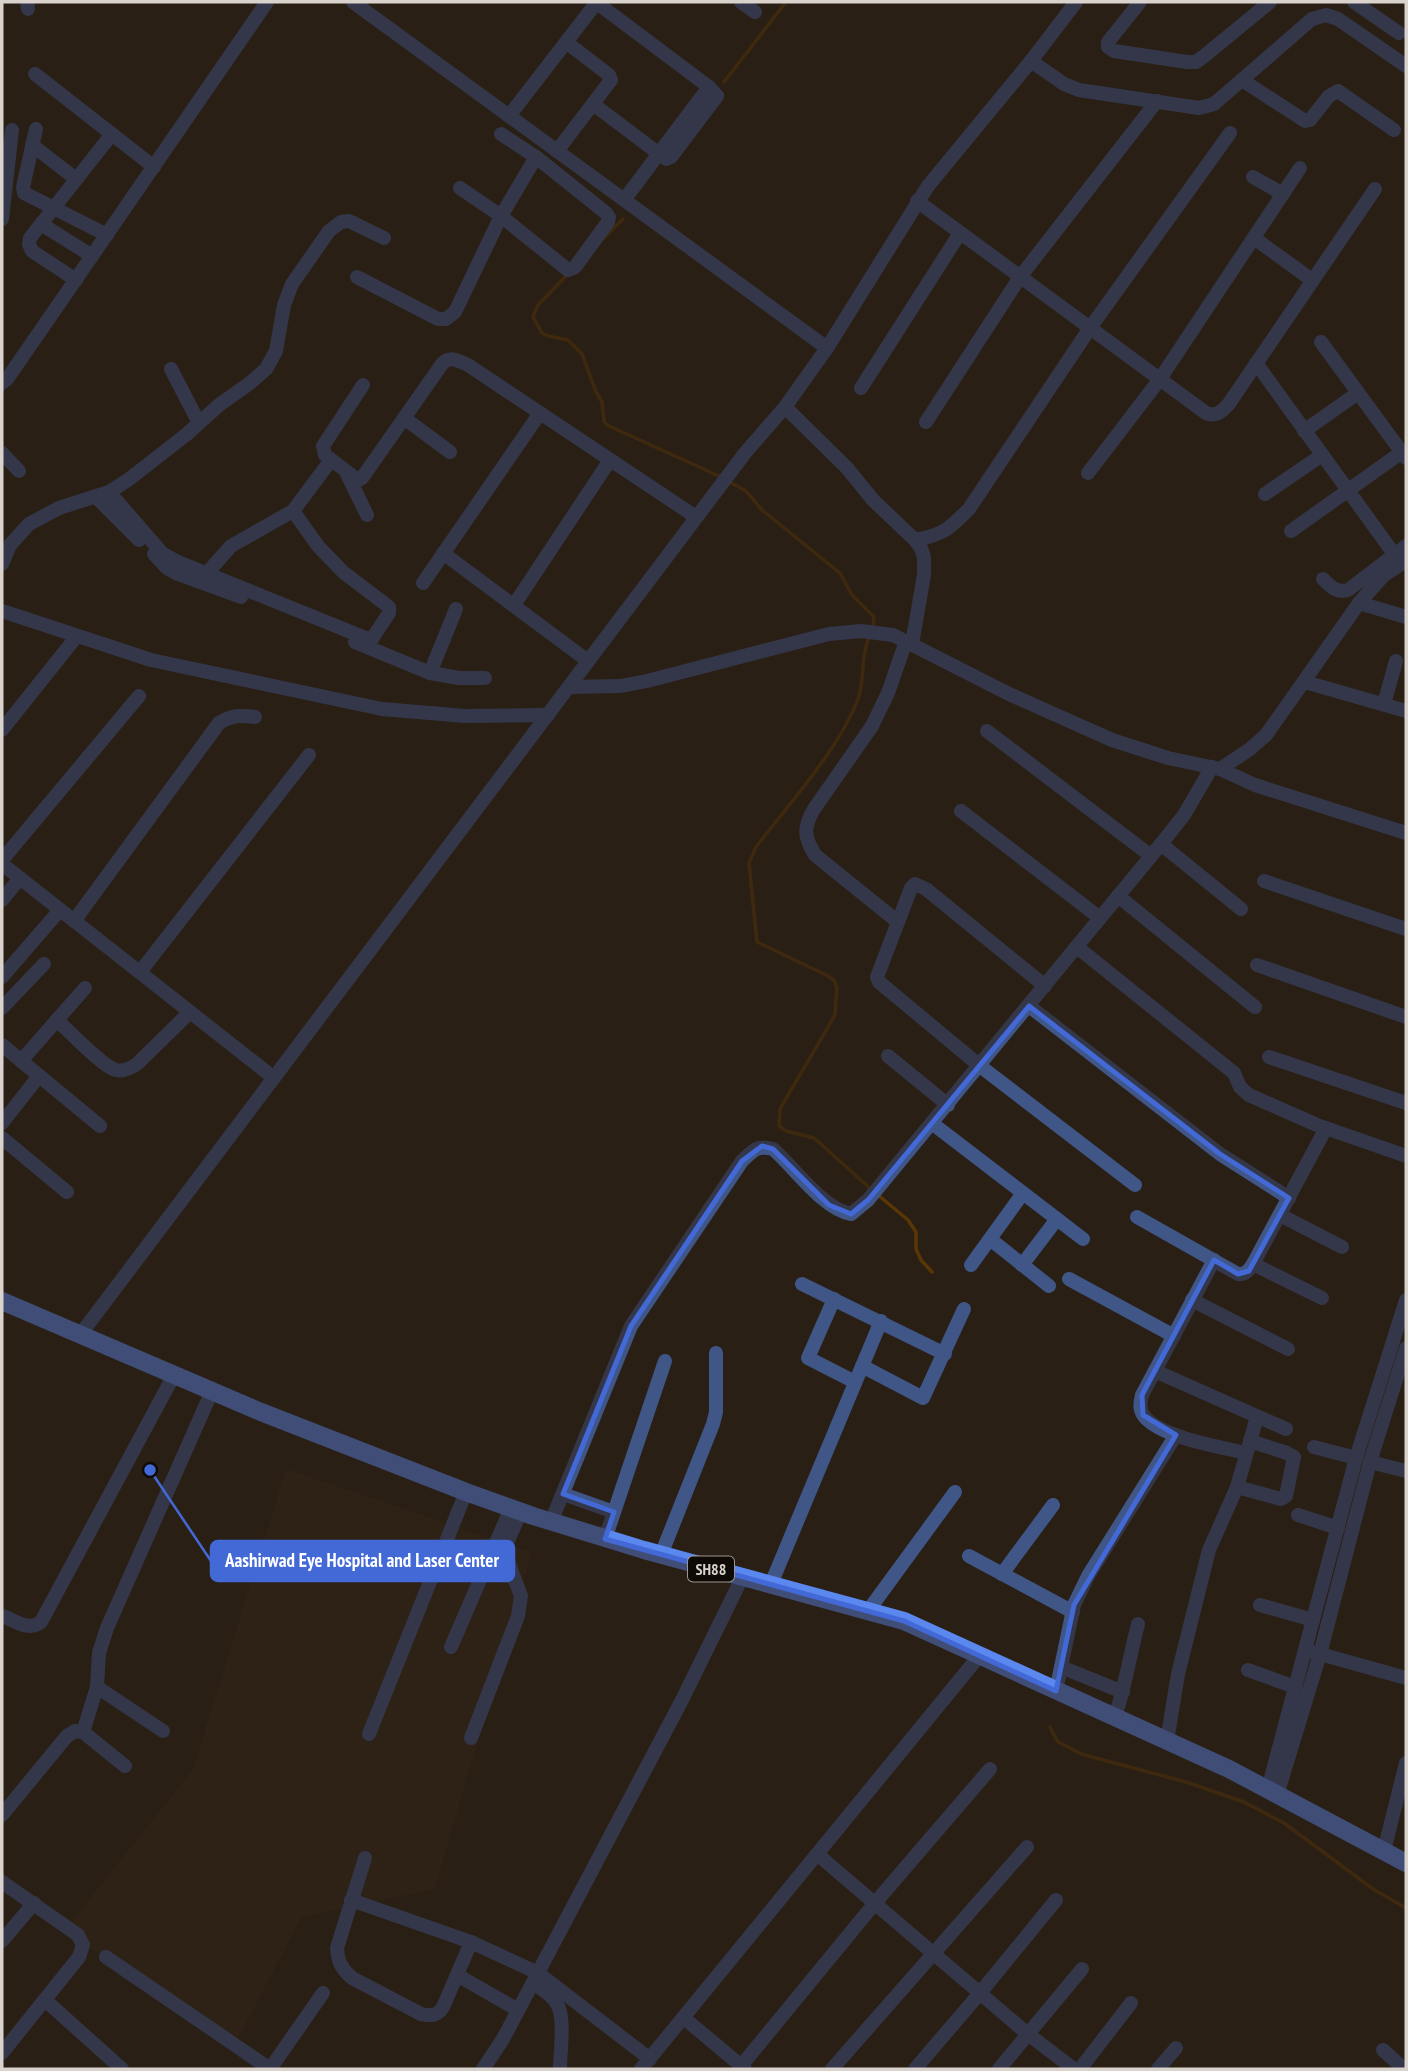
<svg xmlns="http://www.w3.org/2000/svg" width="1408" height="2071" viewBox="0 0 1408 2071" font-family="'PT Sans Narrow',sans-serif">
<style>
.built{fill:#332515}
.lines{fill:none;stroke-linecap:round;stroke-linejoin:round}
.stream{stroke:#5a3605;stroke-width:3.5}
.minor{stroke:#3f5687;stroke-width:14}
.major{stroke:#5b88ee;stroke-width:18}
.marked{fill:none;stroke:#4369d6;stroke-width:5;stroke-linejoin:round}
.labels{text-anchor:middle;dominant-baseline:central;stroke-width:7;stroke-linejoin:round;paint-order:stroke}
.shield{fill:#0e0a06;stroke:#9d9791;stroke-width:2}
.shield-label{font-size:16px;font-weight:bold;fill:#dad3cd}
.leader{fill:none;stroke:#4369d6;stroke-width:2.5}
.callout-dot{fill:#4369d6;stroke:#0e0a06;stroke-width:2.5}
.callout{fill:#4369d6;stroke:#4369d6;stroke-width:2.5}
.callout-label{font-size:19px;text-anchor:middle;font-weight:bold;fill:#fff}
</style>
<rect width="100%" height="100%" fill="#291f15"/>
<path class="built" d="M286,1469l246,83 -97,337 -133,28 -69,131 -168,-118 128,-161z"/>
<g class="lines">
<g class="stream">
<path d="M724,82l62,-80"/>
<path d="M604,238l19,-19"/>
<path d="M569,273l-31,32 -5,12 9,16 6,3 20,4 14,14 14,38 6,10 2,20 5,4 112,51"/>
<path d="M728,481l18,10 16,19 78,63 12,22 22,22 -1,11"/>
<path d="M870,635c-10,22 -5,45 -12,64 -19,50 -69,105 -102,148l-7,16 8,79 69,33 8,5 3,8 -2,27 -55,94 -1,17 7,5 28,7 58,52"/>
<path d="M878,1195l30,25 8,12v17l5,11 11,12"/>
<path d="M1050,1727l7,14 24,13 105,28 58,20 40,21 89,66 33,19"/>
</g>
<g class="minor">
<path d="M27,2l1,7"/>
<path d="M353,2l474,346"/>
<path d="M741,2l14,10"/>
<path d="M1140,2l-32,40v5l6,4 73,11h9l7,-5 67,-55"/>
<path d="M1354,2l45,31"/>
<path d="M1031,61l33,23 15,6 120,18 15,-4 98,-85 14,-4 12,4 68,47"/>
<path d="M35,74l119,93"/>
<path d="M1242,80l63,41 5,-1 19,-24 9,-5 56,39"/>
<path d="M593,104l73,55 5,-2 46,-61 -8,-9 -112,-84"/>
<path d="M509,116l88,-114"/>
<path d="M36,129l-13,58 1,6 83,42"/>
<path d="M32,145l44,34"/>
<path d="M557,151l54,-71 -2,-5 -43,-33"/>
<path d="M1253,177l30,17"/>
<path d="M460,188l41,28 67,54 7,-3 33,-45 1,-5 -3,-4 -70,-56 -35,-23"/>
<path d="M624,200l85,-113"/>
<path d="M917,201l289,212c10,4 15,-1 22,-8l147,-216"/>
<path d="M2,219l10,-89"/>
<path d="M41,224l51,32"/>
<path d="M1254,238l58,42"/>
<path d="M357,277l81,42h8l9,-7 46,-96 35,-59"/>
<path d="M76,280l-44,-29 -3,-7 1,-6 82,-104"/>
<path d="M1321,342l85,116"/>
<path d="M1256,363l138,191"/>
<path d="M171,369l28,54"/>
<path d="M2,383l5,-4 36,-52 224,-325"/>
<path d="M363,385l-40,61 2,9 33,25 4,-2 80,-114c8,-9 16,-3 26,1l228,152"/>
<path d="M861,388l99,-155"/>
<path d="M785,407l62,61 26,32 42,40 6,8 3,9v18l-12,69"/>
<path d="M404,418l46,34"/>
<path d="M926,422l94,-145 137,-176"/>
<path d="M1304,431l54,-38"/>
<path d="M2,453l17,18"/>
<path d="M346,472l21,43"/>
<path d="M1088,473l72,-94 140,-211"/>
<path d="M109,492l54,62 15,8 190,77h4l17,-26v-6l-46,-35 -25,-26 -25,-35"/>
<path d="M1265,494l57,-39"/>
<path d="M96,497l43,43"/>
<path d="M1291,531l111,-79"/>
<path d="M915,540c28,-5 34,-11 54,-31l121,-181 140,-195"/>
<path d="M443,553l145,108"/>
<path d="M154,554l13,14 11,6 63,23"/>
<path d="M2,564l8,-19 19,-21 30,-16 50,-16 19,-12 59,-46 32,-29 31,-22 16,-14 10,-18 8,-46 8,-21 37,-53 12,-9 8,-1 35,17"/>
<path d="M207,573l24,-27 62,-35 38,-51"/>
<path d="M1323,579c8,8 13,14 25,11l58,-44"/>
<path d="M423,583l117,-170"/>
<path d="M1359,603l47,14"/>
<path d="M514,605l96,-145"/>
<path d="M2,611l149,49 231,49 83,7 83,-1"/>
<path d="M355,642l75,31 29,5h26"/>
<path d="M430,673l26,-64"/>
<path d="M1305,682l101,29"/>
<path d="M569,687l52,-1 26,-5 182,-47 32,-3 32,4 116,59 103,46 56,18 52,11 35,16 151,48"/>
<path d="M1384,704l12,-43"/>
<path d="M2,730l75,-94"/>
<path d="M987,731l164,125"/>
<path d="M1220,769l30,-20 16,-14 93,-132 25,-28 22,-14"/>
<path d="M961,811l139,107"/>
<path d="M1161,844l80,65"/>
<path d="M2,860l137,-164"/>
<path d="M2,864l272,214"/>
<path d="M1264,881l142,48"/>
<path d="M1118,896l137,111"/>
<path d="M2,900l18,-22"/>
<path d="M74,921l145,-198c13,-8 21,-8 36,-6"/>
<path d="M898,922l-83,-67c-11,-18 -12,-27 -1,-46l58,-83 16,-33 18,-52"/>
<path d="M1077,947l157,126 6,14 9,8 68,30 89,31"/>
<path d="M1257,965l149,52"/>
<path d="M140,972l169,-217"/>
<path d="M2,977l58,-67"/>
<path d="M1045,986l-119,-97 -11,-5 -4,4 -34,89 2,5 101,84 155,119"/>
<path d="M1029,1006l191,148 69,44"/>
<path d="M2,1008l42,-44"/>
<path d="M57,1020c12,11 45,46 59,50 8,2 15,-2 21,-6l53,-52"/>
<path d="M2,1045l98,81"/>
<path d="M888,1056l60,49"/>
<path d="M1269,1057l137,46"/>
<path d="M21,1061l64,-73"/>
<path d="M2,1123l37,-47"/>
<path d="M933,1124l150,115"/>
<path d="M2,1138l65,54"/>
<path d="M1280,1215l62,32"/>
<path d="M1137,1217l101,57c8,1 11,-4 15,-10l73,-136"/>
<path d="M990,1239l59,47"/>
<path d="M1214,1260l-72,135c-2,8 -3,14 2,21 16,21 76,31 102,37"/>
<path d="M1253,1264l69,34"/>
<path d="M971,1265l52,-72"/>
<path d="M1022,1265l35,-46"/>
<path d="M1069,1279l105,57"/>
<path d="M802,1284l143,70"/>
<path d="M834,1299l-26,59 47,24"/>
<path d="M1192,1300l96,49"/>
<path d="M80,1335l665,-882 40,-46 42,-59 101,-162 103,-125 45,-59"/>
<path d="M862,1366l61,32 41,-89"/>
<path d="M1155,1371l131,58"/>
<path d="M1314,1447l42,11"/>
<path d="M1370,1462l36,9"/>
<path d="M1237,1487l44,12 5,-3 8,-39 -7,-4 -37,-12"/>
<path d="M563,1494l51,18"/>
<path d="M1298,1515l40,13"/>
<path d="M551,1522l80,-196 111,-165c12,-11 14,-16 31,-12 21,18 51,61 78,65l17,-14 293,-356 23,-29 28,-48"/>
<path d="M605,1539l60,-178"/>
<path d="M661,1555l52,-131 3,-12v-59"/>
<path d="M969,1556l104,56"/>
<path d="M1002,1574l51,-69"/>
<path d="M771,1584l110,-263"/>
<path d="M1260,1605l53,15"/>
<path d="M868,1611l87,-119"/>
<path d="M2,1616c13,4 26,16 39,6l133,-247"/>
<path d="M451,1647l60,-139"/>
<path d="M1313,1652l93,26"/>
<path d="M1061,1667l62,25"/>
<path d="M1248,1670l47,17"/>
<path d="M97,1687l66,44"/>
<path d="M1056,1691l18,-86 14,-29 88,-141"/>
<path d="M1115,1717c10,-30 15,-62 23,-93"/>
<path d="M83,1732l14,-45 2,-34 8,-25 105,-237"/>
<path d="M369,1734l97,-242"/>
<path d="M471,1738l47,-122 3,-20 -16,-43 2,-10 14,-32"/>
<path d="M1167,1741l11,-67 31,-124 28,-63 20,-70"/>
<path d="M1268,1789l88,-331 50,-158"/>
<path d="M1277,1795l43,-141 50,-192 36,-114"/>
<path d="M2,1815l65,-79 8,-5 8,1 42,34"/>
<path d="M1384,1851l22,-88"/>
<path d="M817,1854l212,181 45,34"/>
<path d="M365,1858l-28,90c1,14 4,20 15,30l69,36c11,3 18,1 23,-9l27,-63"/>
<path d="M2,1882l76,53 5,10 -4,12 -77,96"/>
<path d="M351,1900l120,42 67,31 112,86"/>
<path d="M2,1941l32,-38"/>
<path d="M106,1957l164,112"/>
<path d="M457,1975l61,35"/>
<path d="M533,1983c9,6 21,13 25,23 7,15 2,46 2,63"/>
<path d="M45,2000l77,69"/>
<path d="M684,2018l61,51"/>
<path d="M1383,2050l21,19"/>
<path d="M741,2066l134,-163 115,-134"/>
<path d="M270,2069l53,-76"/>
<path d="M483,2069l20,-30 179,-339 60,-122"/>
<path d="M641,2069l339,-414"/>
<path d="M832,2069l195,-222"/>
<path d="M915,2069l65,-76 76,-93"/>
<path d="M999,2069l83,-100"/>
<path d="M1080,2069l51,-66"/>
<path d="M1158,2069l18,-21"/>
</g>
<path class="major" d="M2,1301l259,111 205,80 67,24 111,34 260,71 325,148 177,94"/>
</g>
<path d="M0 0H1408V2071H0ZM1029,1006l191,148 69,44 -40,73 -11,3 -24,-14 -72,135 1,20 33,20 -102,170 -18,86 -152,-70 -299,-82 9,-27 -51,-18 68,-168 111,-165 20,-15 11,3 56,56 22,9 17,-14z" fill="#291f15" fill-opacity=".55" fill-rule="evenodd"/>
<path class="marked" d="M1029,1006l191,148 69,44 -40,73 -11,3 -24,-14 -72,135 1,20 33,20 -102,170 -18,86 -152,-70 -299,-82 9,-27 -51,-18 68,-168 111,-165 20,-15 11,3 56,56 22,9 17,-14z"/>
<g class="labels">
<rect class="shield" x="688" y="1556.5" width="46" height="25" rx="5"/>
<g class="shield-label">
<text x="711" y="1569">SH88</text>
</g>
</g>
<path class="leader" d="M150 1470L211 1561"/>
<circle class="callout-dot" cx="150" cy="1470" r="7"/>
<rect class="callout" x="211" y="1541" width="303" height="40" rx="7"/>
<g class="callout-label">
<text x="362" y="1567">Aashirwad Eye Hospital and Laser Center</text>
</g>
<rect width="1408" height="2071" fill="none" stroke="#dad3cd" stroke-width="7"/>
</svg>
